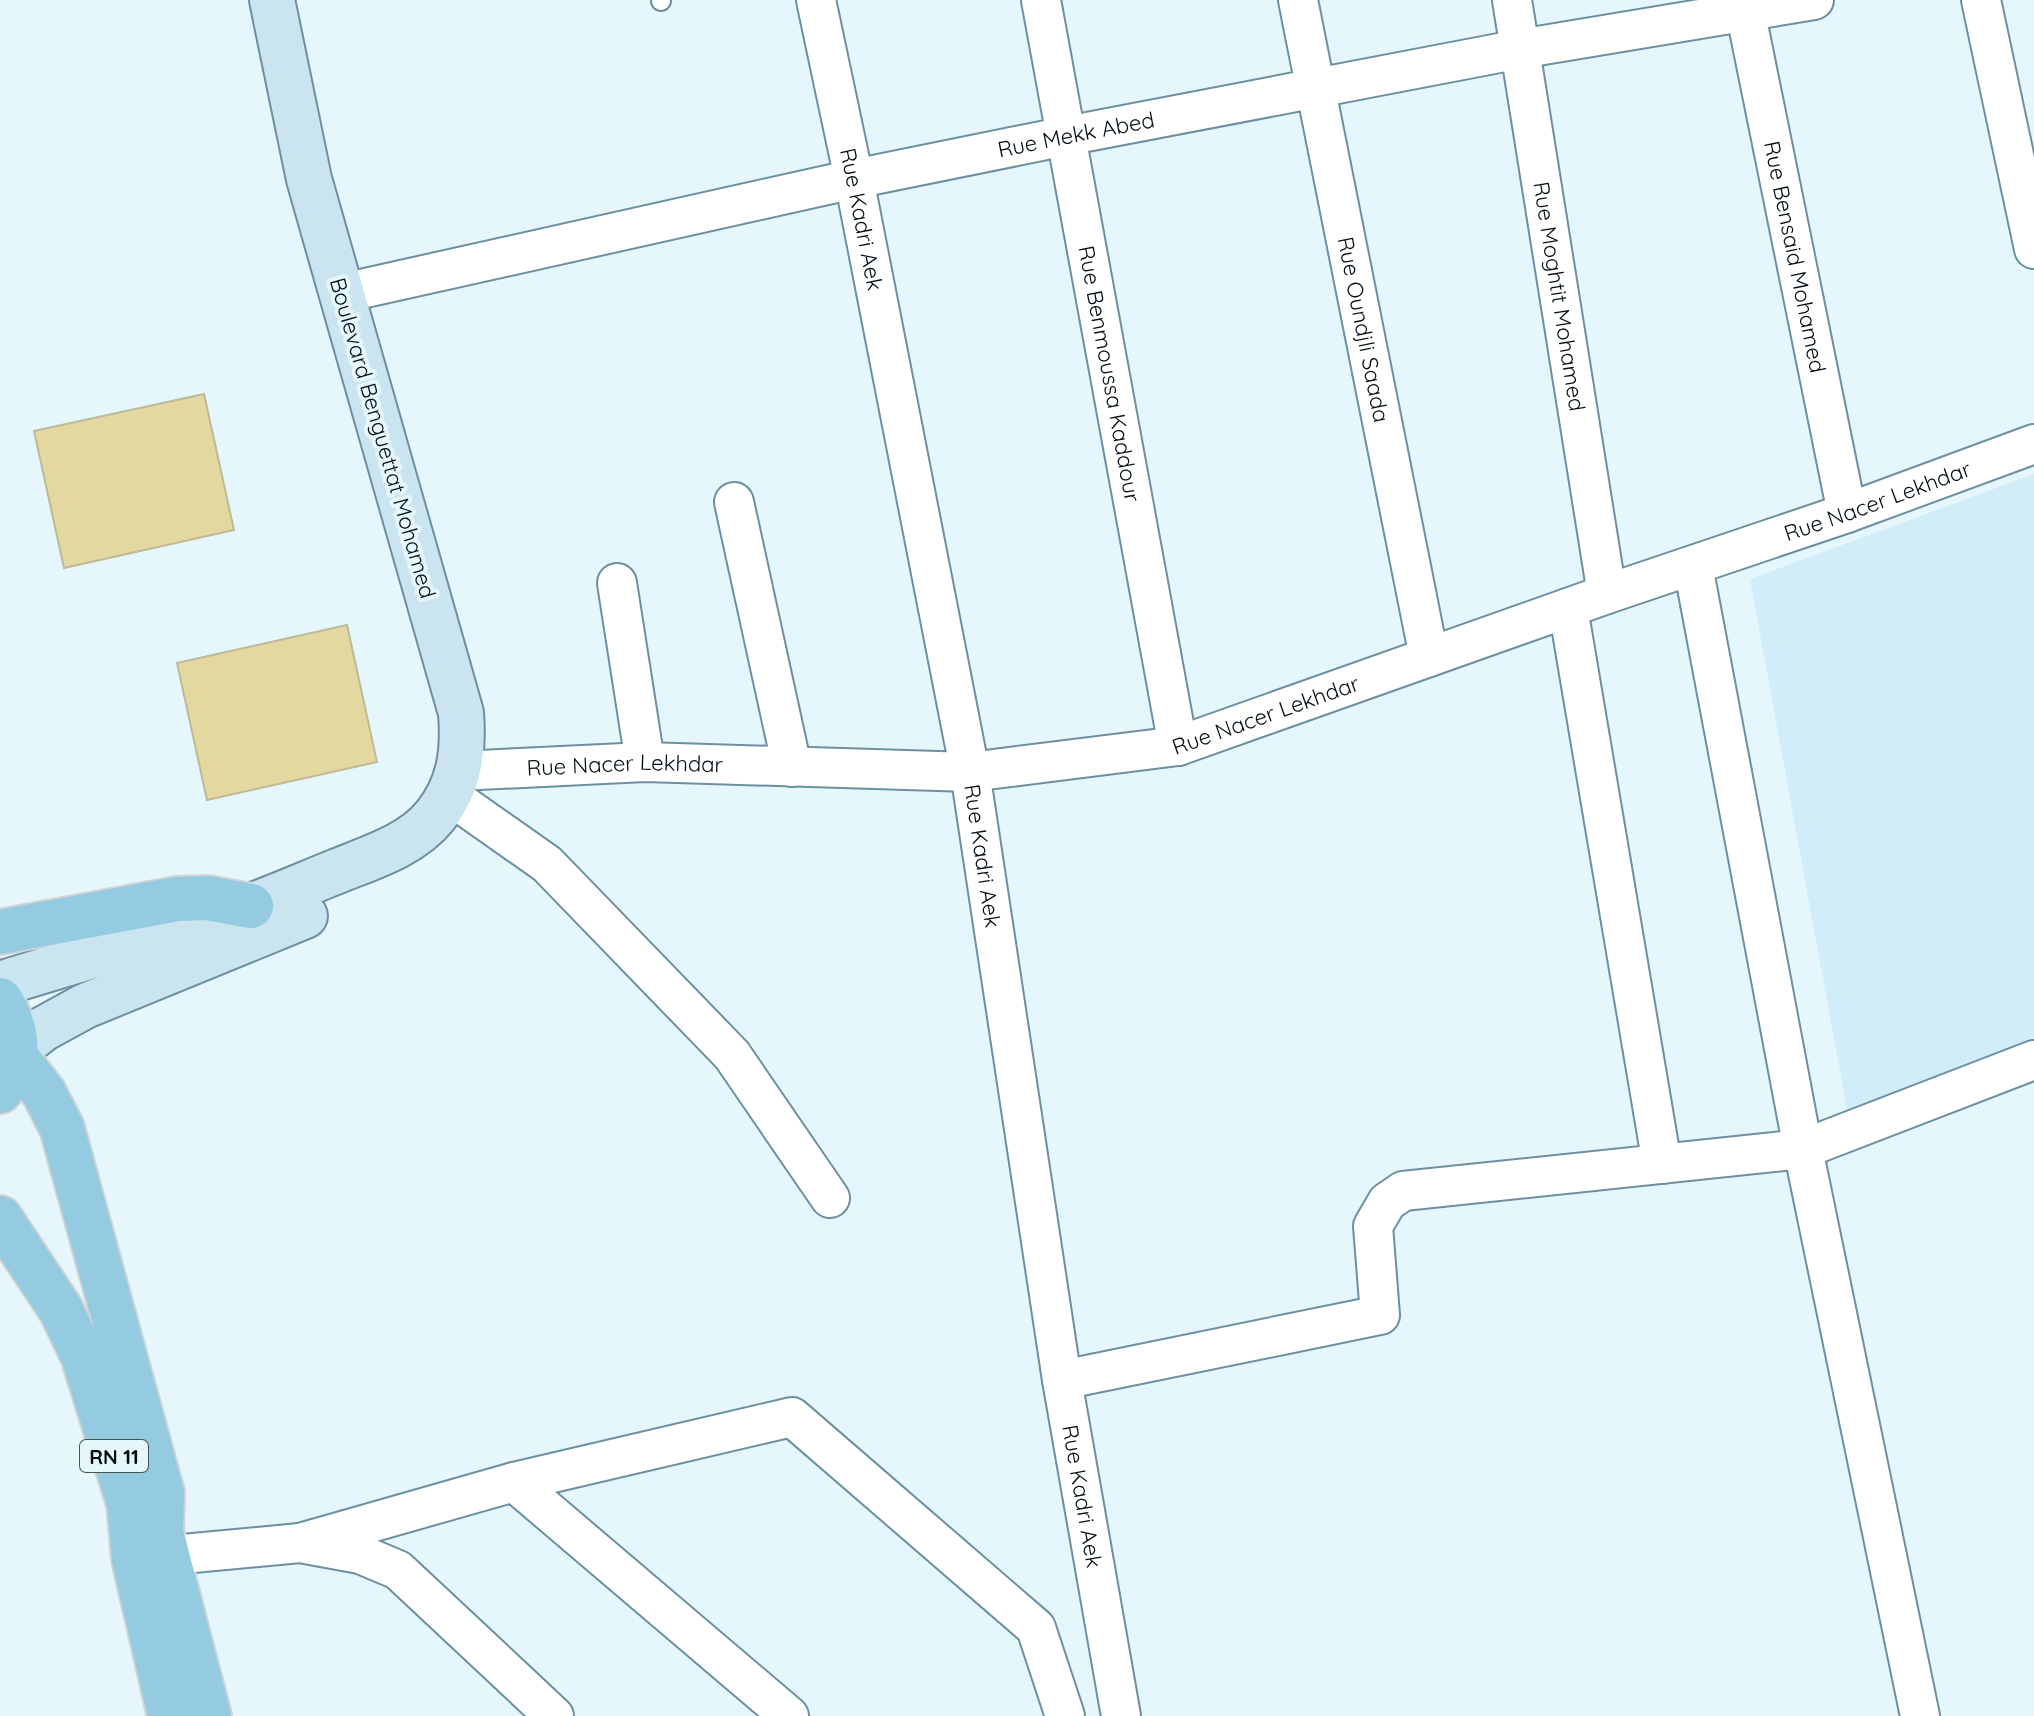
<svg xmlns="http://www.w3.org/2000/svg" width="2034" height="1716" viewBox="0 0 2034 1716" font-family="Quicksand,sans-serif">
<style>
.built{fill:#d1edf9}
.building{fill:#e2d8a0;stroke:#beb997;stroke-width:2}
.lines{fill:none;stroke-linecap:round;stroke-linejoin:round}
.lane-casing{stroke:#6c90a0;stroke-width:22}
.street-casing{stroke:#6c90a0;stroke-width:42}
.secondary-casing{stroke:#6c90a0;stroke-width:48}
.primary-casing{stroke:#d1d4d5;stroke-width:48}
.lane{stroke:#fff;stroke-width:18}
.street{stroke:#fff;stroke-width:38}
.secondary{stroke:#cae5f0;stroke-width:44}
.primary{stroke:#94cbe1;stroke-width:44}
.labels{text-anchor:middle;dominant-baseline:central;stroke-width:8;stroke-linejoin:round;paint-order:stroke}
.shield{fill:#e6f6fd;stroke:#465459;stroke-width:2}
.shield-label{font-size:20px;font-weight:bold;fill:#020e13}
.street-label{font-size:22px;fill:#020e13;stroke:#e6f6fd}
</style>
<rect width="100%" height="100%" fill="#e6f6fd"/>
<path class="built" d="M2034,474v564l-186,77 -98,-536z"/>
<g class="building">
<path d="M204,394l30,136 -170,38 -30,-137z"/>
<path d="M347,625l30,137 -170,38 -30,-137z"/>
</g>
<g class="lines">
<defs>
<path id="lane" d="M661,0v1"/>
<g id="street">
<path id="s1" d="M816,0l38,179 116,593 92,608 59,336"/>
<path id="s2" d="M1041,0l137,746"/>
<path id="s3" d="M1298,0l131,657"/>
<path id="s4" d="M1512,0l95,594"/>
<path id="s5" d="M1743,0l104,513"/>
<path d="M1981,0l53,249"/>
<path id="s6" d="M343,293l511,-114 212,-43 454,-87 294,-49"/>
<path d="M734,502l58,265"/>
<path d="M1693,566l110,583 117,567"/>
<path d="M617,583l28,179"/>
<path d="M1568,608l94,556"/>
<path id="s7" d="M459,771l186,-9 325,10 208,-26 429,-152 240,-81 187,-69"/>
<path d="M449,795l98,69 185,191 98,143"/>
<path d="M1062,1380l318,-65 -7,-89 14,-24 16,-11 400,-42 231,-89"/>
<path d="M514,1482l278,-65 244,211 29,88"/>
<path d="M300,1543l214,-61 275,234"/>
<path d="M140,1558l160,-15 60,11 38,16 156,146"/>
</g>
<g id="secondary">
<path d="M0,984c83,-26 168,-49 250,-78 29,-10 57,-23 85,-34 34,-14 76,-26 100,-56 25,-31 29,-65 26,-103l-152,-534 -37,-179"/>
<path d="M16,1050l27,-21 42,-23 220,-90"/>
</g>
<g id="primary">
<path d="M0,932l177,-33 30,-1 44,8"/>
<path d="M0,1000c19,30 22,62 0,91"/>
<path d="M16,1057l28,36 18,35 100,365 -1,39 48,184"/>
<path d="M0,1218l61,92 22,46 46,148 5,55 36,157"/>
</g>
</defs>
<use href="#lane" class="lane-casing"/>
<use href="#street" class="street-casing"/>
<use href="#secondary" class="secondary-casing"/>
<use href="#primary" class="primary-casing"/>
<use href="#lane" class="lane"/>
<use href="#street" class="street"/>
<use href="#secondary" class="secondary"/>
<use href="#primary" class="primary"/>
</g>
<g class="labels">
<rect class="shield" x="80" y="1440" width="68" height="32" rx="6"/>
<g class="shield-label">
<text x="114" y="1456">RN 11</text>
</g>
<g class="street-label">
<text stroke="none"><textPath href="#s6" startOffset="750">Rue Mekk Abed</textPath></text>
<text stroke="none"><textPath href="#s1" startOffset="224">Rue Kadri Aek</textPath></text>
<text stroke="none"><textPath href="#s5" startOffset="262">Rue Bensaid Mohamed</textPath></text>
<text stroke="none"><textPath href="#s4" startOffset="300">Rue Moghtit Mohamed</textPath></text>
<text stroke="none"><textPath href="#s3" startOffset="336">Rue Oundjli Saada</textPath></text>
<text stroke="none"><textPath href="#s2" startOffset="380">Rue Benmoussa Kaddour</textPath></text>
<text transform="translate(383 438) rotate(74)">Boulevard Benguettat Mohamed</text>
<text stroke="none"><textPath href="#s7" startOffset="1462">Rue Nacer Lekhdar</textPath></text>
<text stroke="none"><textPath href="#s7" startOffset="814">Rue Nacer Lekhdar</textPath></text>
<text stroke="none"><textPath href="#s7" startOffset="166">Rue Nacer Lekhdar</textPath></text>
<text stroke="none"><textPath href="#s1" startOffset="872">Rue Kadri Aek</textPath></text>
<text stroke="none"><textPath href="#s1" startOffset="1520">Rue Kadri Aek</textPath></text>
</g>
</g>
</svg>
